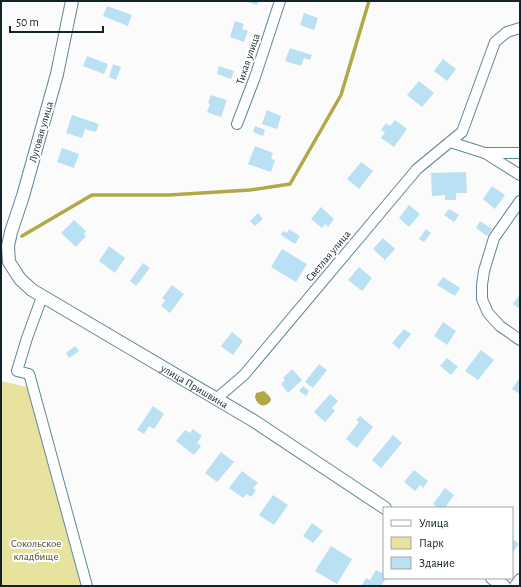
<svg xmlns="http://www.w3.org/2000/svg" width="521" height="587" viewBox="0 0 521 587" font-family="'Alegreya Sans',sans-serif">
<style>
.green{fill:#e7e29e}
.water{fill:#b2a946}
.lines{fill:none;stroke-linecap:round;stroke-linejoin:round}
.stream{stroke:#b2a946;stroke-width:3.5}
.building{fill:#b9e0f3}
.minor-casing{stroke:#618698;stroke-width:12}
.tertiary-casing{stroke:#618698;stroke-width:14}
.minor{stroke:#fff;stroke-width:10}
.tertiary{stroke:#fff;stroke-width:12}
.labels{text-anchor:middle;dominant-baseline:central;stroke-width:4;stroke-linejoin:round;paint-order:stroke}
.street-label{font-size:11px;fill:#13232a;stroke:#fff}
.park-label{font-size:11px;fill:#4e4a21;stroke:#fff}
</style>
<rect width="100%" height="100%" fill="#fbfbfb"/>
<path class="green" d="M1,381l30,7 50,198h-80z"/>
<path class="water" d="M264,391l6,6 1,3c-5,9 -14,6 -16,-3l1,-4z"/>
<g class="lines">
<path class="stream" d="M22,236l70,-41h77l81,-5 40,-6 51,-89 28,-94"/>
</g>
<g class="building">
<path d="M245,1h14l-2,4z"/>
<path d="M107,6l25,9 -4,11 -25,-10z"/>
<path d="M304,13l14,5 -4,12 -14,-5z"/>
<path d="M235,21l9,3 -2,5 6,2 -4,11 -14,-5z"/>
<path d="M290,48l22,7 -2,5 -6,-2 -3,8 -16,-5z"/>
<path d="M87,56l21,8 -4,10 -21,-8z"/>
<path d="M443,59l13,10 -9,12 -13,-10z"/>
<path d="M113,64l8,3 -5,13 -7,-3z"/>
<path d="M219,66l15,5 -3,8 -14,-5z"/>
<path d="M419,81l15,12 -12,14 -15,-12z"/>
<path d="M211,95l16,5 -6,17 -14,-5 3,-8 -2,-1z"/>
<path d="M267,110l14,6 -4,13 -15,-5z"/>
<path d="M72,115l27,9 -3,8 -11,-3 -3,9 -16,-5z"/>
<path d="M395,120l12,9 -13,18 -13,-9 4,-6 -4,-2 5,-7 4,3z"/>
<path d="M255,126l10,4 -2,6 -10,-4z"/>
<path d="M255,146l18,7 -2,6 4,1 -4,12 -23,-8z"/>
<path d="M62,148l17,6 -5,14 -17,-6z"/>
<path d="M361,162l12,9 -14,18 -12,-10z"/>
<path d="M466,172l1,21h-11v7h-11v-5l-13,1 -1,-23z"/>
<path d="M492,186l13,9 -10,14 -12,-10z"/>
<path d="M409,205l11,9 -11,13 -10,-9z"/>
<path d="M321,207l13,12 -6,8 -3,-3 -3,4 -11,-9z"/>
<path d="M449,209l10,6 -5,7 -10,-7z"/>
<path d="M258,213l5,6 -8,7 -5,-5z"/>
<path d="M74,220l12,11 -2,3 2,2 -10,11 -15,-14z"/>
<path d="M480,221l12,8 -5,7 -11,-8z"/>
<path d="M289,229l11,7 -5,8 -14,-9 2,-4 4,2z"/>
<path d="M426,229l5,4 -7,9 -5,-3z"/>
<path d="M383,238l12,11 -10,11 -12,-11z"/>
<path d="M109,246l16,12 -10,15 -16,-12z"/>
<path d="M282,249l25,15 -11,18 -25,-15z"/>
<path d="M143,263l7,5 -14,18 -6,-5z"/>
<path d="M359,267l13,11 -10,13 -14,-11z"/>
<path d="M443,277l17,11 -5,8 -18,-11z"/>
<path d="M172,285l12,9 -14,19 -9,-7 4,-6 -3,-2z"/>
<path d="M520,294v15l-7,-5z"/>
<path d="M443,322l13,9 -9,14 -13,-9z"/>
<path d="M404,329l7,5 -12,15 -7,-6z"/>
<path d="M232,332l11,9 -10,14 -12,-9z"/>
<path d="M75,346l4,5 -10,7 -3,-5z"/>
<path d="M481,350l13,10 -16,20 -13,-9z"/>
<path d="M447,358l11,9 -7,8 -11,-9z"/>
<path d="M319,364l8,6 -14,18 -8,-6z"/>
<path d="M292,369l10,11 -14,13 -7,-9 4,-4 -2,-2z"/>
<path d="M520,377v17l-8,-5z"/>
<path d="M303,386l6,5 -3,5 -7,-5z"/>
<path d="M330,394l8,7 -6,7 3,3 -10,11 -11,-10z"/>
<path d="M153,406l11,8 -10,15 -5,-3 -5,8 -7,-4z"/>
<path d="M360,416l13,11 -16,21 -11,-9 13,-17 -3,-2z"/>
<path d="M193,429l9,7 -5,7 4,3 -7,9 -18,-14 9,-11 5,3z"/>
<path d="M393,435l9,8 -21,25 -9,-8z"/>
<path d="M221,452l13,10 -17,20 -12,-9z"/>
<path d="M414,470l14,11 -5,7 -3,-3 -5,6 -11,-9z"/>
<path d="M242,471l16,12 -5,5 3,2 -5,7 -4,-3 -4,4 -14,-10z"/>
<path d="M445,488l9,7 -9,13h-7l-5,-4z"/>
<path d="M273,495l15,10 -14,20 -15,-10z"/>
<path d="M312,523l11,8 -10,12 -10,-7z"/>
<path d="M512,539l7,5 -7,9z"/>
<path d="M331,546l21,13 -15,25 -22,-13z"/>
<path d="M376,570l8,4v4h2l-5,8h-17l-2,-1 4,-7 4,2z"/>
</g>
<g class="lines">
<defs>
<g id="minor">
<path d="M237,124l18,-47 25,-76"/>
<path d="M450,142l35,11 35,22"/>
<path d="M485,153h35"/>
<path d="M520,201l-26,37 -10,33 -2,14v14l6,14 12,13 20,14"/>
<path d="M42,297l-15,41 -10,33 12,3 1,3 57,209"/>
<path d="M216,399l28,-24 173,-206 45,-37 33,-90 12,-10 13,-4"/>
<path d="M515,586l5,-7"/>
</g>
<g id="tertiary">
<path id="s1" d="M72,1l-15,73 -34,122 -12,36 -3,14 1,16 11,17 12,11 222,131 131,87"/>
<path d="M492,578l12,8"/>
</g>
</defs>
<use href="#minor" class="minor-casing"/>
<use href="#tertiary" class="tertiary-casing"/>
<use href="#minor" class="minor"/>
<use href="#tertiary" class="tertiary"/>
</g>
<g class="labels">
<g class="street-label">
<text transform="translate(248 59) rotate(-71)">Тихая улица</text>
<text transform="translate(41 132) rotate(-74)">Луговая улица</text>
<text transform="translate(328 256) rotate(-50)">Светлая улица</text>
<text stroke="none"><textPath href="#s1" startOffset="495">улица Пришвина</textPath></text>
</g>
<g class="park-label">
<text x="36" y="543">Сокольское<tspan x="36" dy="13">кладбище</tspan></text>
</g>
</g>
<rect width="521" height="587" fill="none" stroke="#13232a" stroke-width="4"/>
<rect x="383" y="507" width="130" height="72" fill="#ffffff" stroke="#a1a7aa"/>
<rect x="391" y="520" width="20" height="6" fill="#ffffff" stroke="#a1a7aa"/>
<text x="419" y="527" font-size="12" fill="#13232a">Улица</text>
<rect x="391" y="537" width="20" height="12" fill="#e7e29e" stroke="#a1a7aa"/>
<text x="419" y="547" font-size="12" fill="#13232a">Парк</text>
<rect x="391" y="557" width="20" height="12" fill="#b9e0f3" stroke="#a1a7aa"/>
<text x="419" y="567" font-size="12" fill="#13232a">Здание</text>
<path d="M10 26v6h93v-6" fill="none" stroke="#13232a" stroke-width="2"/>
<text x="16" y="26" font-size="12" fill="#13232a" stroke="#ffffff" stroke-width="3" paint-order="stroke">50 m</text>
</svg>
